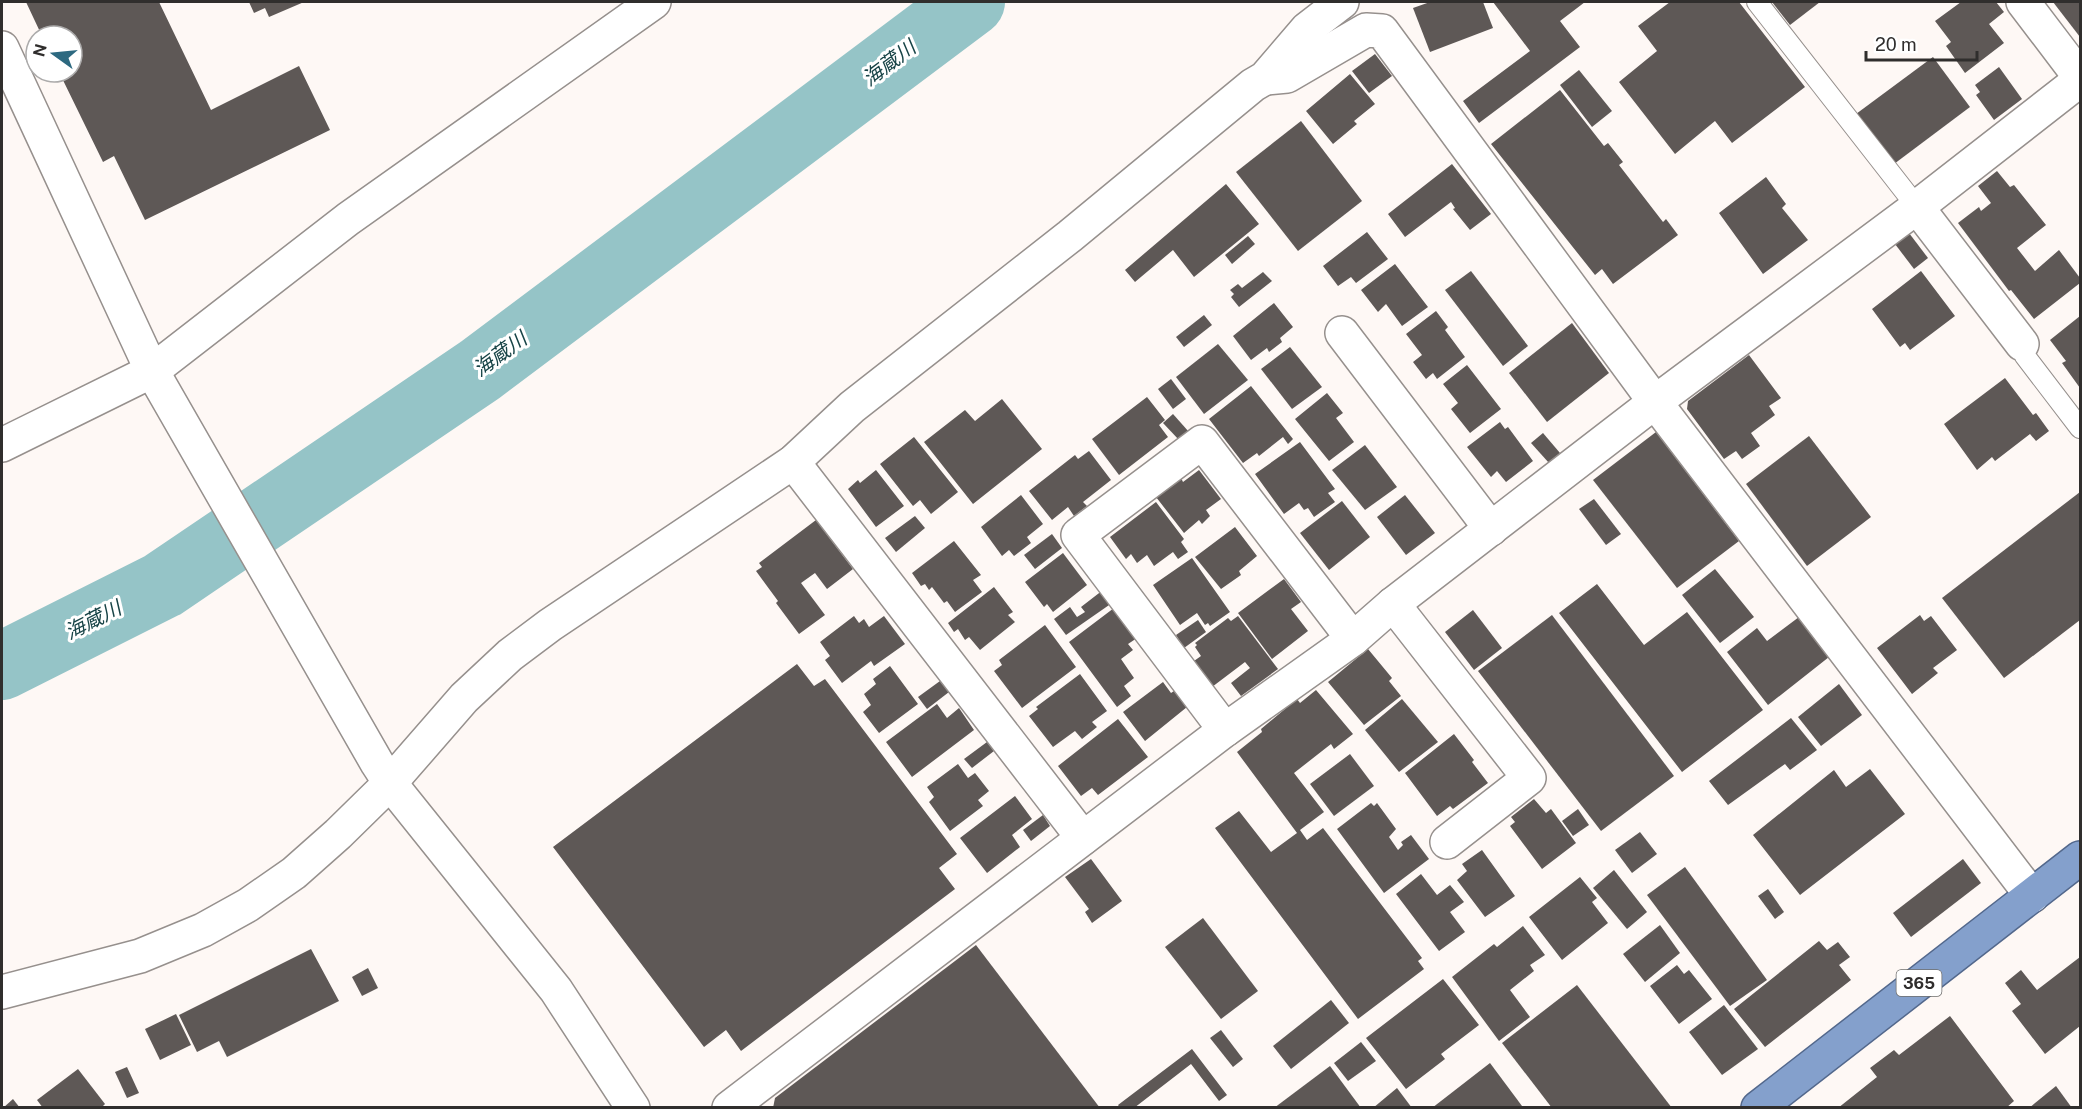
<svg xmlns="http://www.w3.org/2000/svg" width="2082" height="1109" viewBox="0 0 2082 1109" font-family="'Public Sans','Noto Sans JP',sans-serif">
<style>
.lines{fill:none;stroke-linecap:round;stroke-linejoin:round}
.river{stroke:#95c4c7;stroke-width:68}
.building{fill:#5e5856}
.service-casing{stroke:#96908d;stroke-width:22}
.minor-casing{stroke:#96908d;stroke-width:36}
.tertiary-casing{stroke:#96908d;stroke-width:36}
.trunk-casing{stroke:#53688c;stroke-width:36}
.service{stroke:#fff;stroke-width:20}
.minor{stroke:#fff;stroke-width:33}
.tertiary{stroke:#fff;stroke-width:33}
.trunk{stroke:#84a0cc;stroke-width:33}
.labels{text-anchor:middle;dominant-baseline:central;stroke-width:6;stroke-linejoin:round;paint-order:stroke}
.shield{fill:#fff;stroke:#6e6d6c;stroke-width:1.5}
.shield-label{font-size:16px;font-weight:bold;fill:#302e2d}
.water-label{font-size:20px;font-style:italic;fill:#184447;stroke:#fff}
</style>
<rect width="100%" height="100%" fill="#fef8f5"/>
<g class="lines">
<path class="river" d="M2,666l161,-81 317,-215 491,-368"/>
</g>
<g class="building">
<path d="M26,2h133l52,108 88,-44 31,64 -185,90 -31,-64 -11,6 -44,-90h13v-36h-30z"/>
<path d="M249,2h55l-35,15 -4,-9 -11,5z"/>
<path d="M1430,2h53l10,26 -63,24 -17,-44z"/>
<path d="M1493,2h92l-25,19 20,26 -101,76 -16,-22 67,-50z"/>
<path d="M1670,2h69l66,85 -73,56 -17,-22 -40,33 -56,-72 38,-31 -19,-25z"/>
<path d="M1772,2h48l-30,23z"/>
<path d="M1961,2h35l8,10 -15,12 15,19 -39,30 -19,-27 5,-4 -16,-21z"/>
<path d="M2053,2h27v35z"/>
<path d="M1375,54l17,22 -23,17 -17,-22z"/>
<path d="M1933,57l37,50 -76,57 -38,-50z"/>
<path d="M1999,67l23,32 -28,21 -18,-25 4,-3 -5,-7z"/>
<path d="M1579,70l33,41 -20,16 -32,-42z"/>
<path d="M1350,74l25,30 -21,17 3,3 -24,20 -27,-33z"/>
<path d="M1560,90l44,56 4,-3 15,19 -4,3 44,57 3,-3 12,16 -65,49 -11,-15 -7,6 -104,-131z"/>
<path d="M1301,121l61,80 -64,50 -62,-79z"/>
<path d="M1452,164l39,50 -21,16 -17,-21 2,-1 -4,-6 -46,35 -17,-23z"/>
<path d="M1997,171l13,16 4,-2 32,40 -29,23 18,23 24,-21 21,28v5l-46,36 -23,-29 -2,1 -51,-68 21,-16 2,4 10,-8 -13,-17z"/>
<path d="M1766,177l20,27 -4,4 26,32 -45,34 -44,-61z"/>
<path d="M1226,184l33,40 -65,53 -21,-27 -38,32 -10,-12z"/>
<path d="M1367,232l21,27 -32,24 -5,-6 -13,9 -15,-20z"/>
<path d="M1909,233l19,25 -14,11 -19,-25z"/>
<path d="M1248,236l7,8 -23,20 -7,-9z"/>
<path d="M1395,264l33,43 -26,19 -16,-22 -8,8 -17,-22z"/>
<path d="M1471,271l57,75 -25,20 -58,-76z"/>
<path d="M1921,271l34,45 -45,34 -5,-7 -5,4 -28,-38z"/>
<path d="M1263,272l9,9 -33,26 -8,-10 3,-3 -4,-4 8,-6 4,4z"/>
<path d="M1274,303l19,24 -13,11 2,4 -13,10 -2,-4 -16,12 -18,-24z"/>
<path d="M1436,311l12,16 -3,3 20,27 -28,22 -4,-6 -7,6 -13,-17 9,-7 -16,-21z"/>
<path d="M1204,315l8,10 -28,22 -8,-10z"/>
<path d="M2080,316v72l-18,-25 4,-2 -16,-21z"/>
<path d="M1572,323l37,50 -62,49 -38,-49z"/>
<path d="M1218,344l30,36 -44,34 -28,-37z"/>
<path d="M1290,347l32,40 -30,22 -31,-40z"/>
<path d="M1749,355l32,43 -12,8 6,9 -24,18 9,13 -18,13 -6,-8 -12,8 -37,-50 1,-8z"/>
<path d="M1467,365l34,44 -31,24 -19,-24 7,-6 -15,-19z"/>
<path d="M2005,378l28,37 3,-2 13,18 -13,10 -6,-7 -35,27 -3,-4 -15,13 -33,-46z"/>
<path d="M1171,379l15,20 -13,10 -15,-20z"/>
<path d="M1251,386l42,53 -5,5 -5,-7 -24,19 -2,-3 -14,10 -34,-44z"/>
<path d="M1327,393l16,20 -7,5 18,24 -25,19 -34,-42z"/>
<path d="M1147,397l18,23 -6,5 9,12 -49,38 -27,-36z"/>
<path d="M1002,399l40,50 -69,55 -49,-62 41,-32 10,11z"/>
<path d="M1173,414l16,18 -10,8 -16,-17z"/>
<path d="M1500,422l5,7 3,-2 25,34 -27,21 -9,-11 -6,6 -24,-30z"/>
<path d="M1656,432l83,109 -62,47 -84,-108z"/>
<path d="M1543,433l17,20 -11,10 -18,-20z"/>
<path d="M1809,436l62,81 -64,49 -61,-82z"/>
<path d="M914,437l44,55 -27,22 -11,-14 -7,6 -33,-42z"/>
<path d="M1300,442l35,47 -7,4 7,9 -21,15 -6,-9 -4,2 -5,-7 -15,11 -29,-40z"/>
<path d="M1365,445l32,42 -32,23 -33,-40z"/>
<path d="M1089,451l22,29 -28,22 4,4 -13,10 -6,-9 -16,13 -23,-29 46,-36 3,4z"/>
<path d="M876,470l28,36 -28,21 -28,-38 10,-9 2,3z"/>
<path d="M1199,470l22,29 -15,11 4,6 -8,8 -3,-4 -15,13 -28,-36 25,-19 2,4z"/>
<path d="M2080,492v128l-76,58 -62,-80z"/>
<path d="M1021,495l22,29 -16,13 4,6 -17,13 -5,-6 -7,6 -21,-29z"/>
<path d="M1405,495l30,38 -29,22 -29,-38z"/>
<path d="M1594,499l27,35 -15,11 -27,-36z"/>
<path d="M1342,501l28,36 -41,33 -29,-37z"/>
<path d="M1156,502l28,37 -3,3 7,10 -10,7 -5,-7 -19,14 -7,-11 -10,8 -6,-9 -5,5 -16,-22z"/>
<path d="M915,516l10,12 -29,24 -11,-14z"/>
<path d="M816,520l37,49 -26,20 -12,-16 -14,10 24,32 -26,19 -23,-31 2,-2 -22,-30 6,-4 -3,-4z"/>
<path d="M1235,527l22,29 -18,15 2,4 -20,14 -26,-32z"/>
<path d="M1052,534l10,14 -27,21 -11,-14z"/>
<path d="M954,541l27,34 -8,5 9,12 -27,20 -8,-11 -3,2 -12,-16 -3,3 -4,-6 -4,2 -9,-13z"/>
<path d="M1063,553l24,32 -34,27 -6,-8 -3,3 -19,-25z"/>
<path d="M1192,558l38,54 -20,14 -2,-3 -3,2 -8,-12 -17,12 -27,-40z"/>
<path d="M1715,569l39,48 -34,26 -38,-48z"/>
<path d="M1284,579l17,23 -10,7 17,22 -36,28 -34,-46z"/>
<path d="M1597,584l47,61 43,-33 76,98 -81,62 -123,-159z"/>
<path d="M994,587l19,25 -5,3 7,7 -35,28 -11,-13 -4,3 -7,-11 -4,3 -6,-9z"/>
<path d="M1103,590l9,13 -46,32 -12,-16 16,-12 7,10 8,-5 -4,-5z"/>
<path d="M1114,608l23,30 -9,6 5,6 -12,9 13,19 -10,8 7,10 -14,11 -48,-65z"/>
<path d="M1473,610l29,38 -28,22 -29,-38z"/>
<path d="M1552,615l122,161 -73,55 -123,-160z"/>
<path d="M1920,615l4,6 7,-5 26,34 -24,18 5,5 -26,21 -35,-46z"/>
<path d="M854,616l5,7 5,-4 5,8 15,-11 21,28 -31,22 -3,-5 -29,22 -17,-23 5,-4 -10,-14z"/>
<path d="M1238,616l40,53 -37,27 -10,-13 19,-15 -5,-6 -33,25 -18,-26 7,-5 -6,-9 2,-2 -2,-2 33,-25 3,3z"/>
<path d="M1799,617l30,40 -61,48 -41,-53 30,-24 10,13z"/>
<path d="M1198,620l8,12 -22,16 -8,-13z"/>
<path d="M1045,625l31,42 -54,41 -28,-37 8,-6 -3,-5z"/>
<path d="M1368,649l24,29 -3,3 12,15 -37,29 -36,-43z"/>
<path d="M797,664l17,22 11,-7 132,175 -18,14 16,21 -214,162 -15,-21 -22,17 -151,-200z"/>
<path d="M890,666l28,38 -39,29 -16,-21 8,-7 -7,-11 12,-10 -3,-5z"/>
<path d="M1080,674l27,37 -15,11 5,5 -15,12 -7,-8 -22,16 -24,-31 9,-7 -2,-2z"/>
<path d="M940,681l9,11 -22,17 -9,-12z"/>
<path d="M1163,682l8,11 3,-2 13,16 -42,34 -22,-29z"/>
<path d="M1839,684l23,31 -41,31 -23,-29z"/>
<path d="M1316,690l37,44 -19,15 -3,-5 -37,29 30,39 -24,18 7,10 16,-12 99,130 -4,3 6,8 -66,50 -143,-191 24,-17 32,41 26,-19 -60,-81 25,-20 -1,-3 36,-30 3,4z"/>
<path d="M1402,699l36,43 -39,30 -34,-42z"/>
<path d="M937,704l10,14 12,-10 15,22 -62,47 -26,-35z"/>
<path d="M1791,718l26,32 -27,20 -5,-6 -57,41 -19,-24z"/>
<path d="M1118,719l30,38 -50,38 -6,-7 -11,8 -23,-30z"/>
<path d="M1454,734l20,26 -2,2 16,21 -35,26 -3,-3 -13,10 -32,-43z"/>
<path d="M987,742l7,9 -22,17 -8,-9z"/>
<path d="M1350,754l24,32 -40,30 -24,-32z"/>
<path d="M958,764l10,14 7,-5 14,18 -11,9 5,6 -33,25 -21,-29 5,-5 -7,-10z"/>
<path d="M1870,769l35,45 -105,81 -47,-60 81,-65 12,17z"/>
<path d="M1015,796l17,23 -20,16 8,12 -33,26 -27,-35z"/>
<path d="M1534,799l12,14 5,-4 25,34 -34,26 -32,-43 5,-4 -4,-5z"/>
<path d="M1371,803l3,3 3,-3 19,26 -7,8 9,13 5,-5 -2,-3 10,-7 18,24 -45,34 -47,-64z"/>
<path d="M1578,809l11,16 -16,11 -11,-15z"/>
<path d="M1043,815l7,11 -19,15 -8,-11z"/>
<path d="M1640,832l17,22 -25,19 -17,-23z"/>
<path d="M1482,850l33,46 -30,21 -28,-37 10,-9 -5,-7z"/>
<path d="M1091,859l31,42 -30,22 -7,-11 4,-3 -24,-32z"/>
<path d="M1963,859l18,24 -70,54 -18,-24z"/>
<path d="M1685,867l82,113 -37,26 -83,-111z"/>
<path d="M1614,870l33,42 -20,17 -34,-41z"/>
<path d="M1421,874l16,21 13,-10 14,17 -14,10 15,20 -26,19 -43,-57z"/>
<path d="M1580,877l17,21 -5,4 16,21 -46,37 -33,-43z"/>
<path d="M1768,889l16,23 -9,7 -17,-23z"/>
<path d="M1203,918l55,73 -37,28 -56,-72z"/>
<path d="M1660,925l20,28 -35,29 -22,-28z"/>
<path d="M1523,926l22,29 -15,10 4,6 -24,19 20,27 -31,24 -47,-64 42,-33 3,3z"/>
<path d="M1819,941l8,9 11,-8 12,15 -11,8 12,15 -86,67 -31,-38z"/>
<path d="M976,945l124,163h-327l2,-10z"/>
<path d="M311,949l28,52 -112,56 -8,-16 -22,11 -18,-37z"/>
<path d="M2080,957v69l-35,28 -33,-43 9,-7 -16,-21 16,-13 16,20z"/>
<path d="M1677,965l7,9 5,-4 23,29 -33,25 -29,-38z"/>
<path d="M368,968l10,20 -16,8 -10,-19z"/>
<path d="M1443,979l36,46 -38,29 4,5 -39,30 -40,-51z"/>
<path d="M1577,985l95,123h-120l-50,-65z"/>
<path d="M1331,1000l18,23 -58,46 -18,-23z"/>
<path d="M1724,1005l34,44 -36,26 -33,-43z"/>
<path d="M176,1014l15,31 -31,15 -15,-31z"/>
<path d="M1950,1016l64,85 -8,7h-168l39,-31 -7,-9 24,-18 5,5z"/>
<path d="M1221,1030l22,29 -10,8 -23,-29z"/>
<path d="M1361,1042l15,19 -28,20 -14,-18z"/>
<path d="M1192,1049l35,46 -8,6 -28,-37 -57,44h-14l-2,-3z"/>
<path d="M1490,1063l32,43 -2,2h-88z"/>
<path d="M1330,1066l31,42h-87z"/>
<path d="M127,1067l12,26 -12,5 -12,-26z"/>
<path d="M78,1069l27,35 -4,4h-58l-6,-8z"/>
<path d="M2056,1086l16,22h-43z"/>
<path d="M1397,1088l15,20h-39z"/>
<path d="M13,1099l7,9h-17z"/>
</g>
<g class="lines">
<defs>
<g id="service">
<path d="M1757,2l160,205"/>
<path d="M2022,344l3,12 55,72"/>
</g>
<g id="minor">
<path d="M2023,2l57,75"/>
<path d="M2,48l150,323"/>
<path d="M1266,78l21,-2 79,-46 16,1 273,371 377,494"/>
<path d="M1917,207l105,137"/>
<path d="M1342,333l149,196"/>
<path d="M2,445l150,-74 196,-152 306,-217"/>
<path d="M793,462l290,376"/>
<path d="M1393,604l136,174 -82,64"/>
<path d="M1225,730l-147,-195 124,-93 151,197"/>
<path d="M2,992l138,-36 63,-26 45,-25 46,-32 44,-39 52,-51 74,-85 46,-43 40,-30 243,-163 59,-55 218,-171 183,-151 12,-7 42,-49 35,-27"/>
<path d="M729,1108l496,-378 128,-91 40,-35 262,-202 262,-195 163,-127"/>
</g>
<path id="tertiary" d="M152,371l225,392 13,20 166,207 77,118"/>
<path id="trunk" d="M1758,1108l322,-250"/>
</defs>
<use href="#service" class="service-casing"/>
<use href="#minor" class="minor-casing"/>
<use href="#tertiary" class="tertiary-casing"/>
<use href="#trunk" class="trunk-casing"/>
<use href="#service" class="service"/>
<use href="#minor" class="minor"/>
<use href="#tertiary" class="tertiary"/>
<use href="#trunk" class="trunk"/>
</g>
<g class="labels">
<rect class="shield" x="1896.5" y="970" width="45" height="26" rx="4.5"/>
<g class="shield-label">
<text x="1919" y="983">365</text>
</g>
<g class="water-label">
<text transform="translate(889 63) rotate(-37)">海蔵川</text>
<text transform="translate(500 354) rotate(-36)">海蔵川</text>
<text transform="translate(93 620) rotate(-27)">海蔵川</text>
</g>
</g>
<rect width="2082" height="1109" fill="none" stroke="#302e2d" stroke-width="6"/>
<g transform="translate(54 54) rotate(285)"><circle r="28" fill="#ffffff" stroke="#acabab" stroke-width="1.5"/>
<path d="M0-4.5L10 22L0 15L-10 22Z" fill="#2d6980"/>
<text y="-9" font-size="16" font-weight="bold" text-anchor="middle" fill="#302e2d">N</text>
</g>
<path d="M1866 51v9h111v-9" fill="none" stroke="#302e2d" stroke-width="3"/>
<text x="1875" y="51" font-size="18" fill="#302e2d" stroke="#ffffff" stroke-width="4.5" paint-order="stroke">20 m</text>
</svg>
